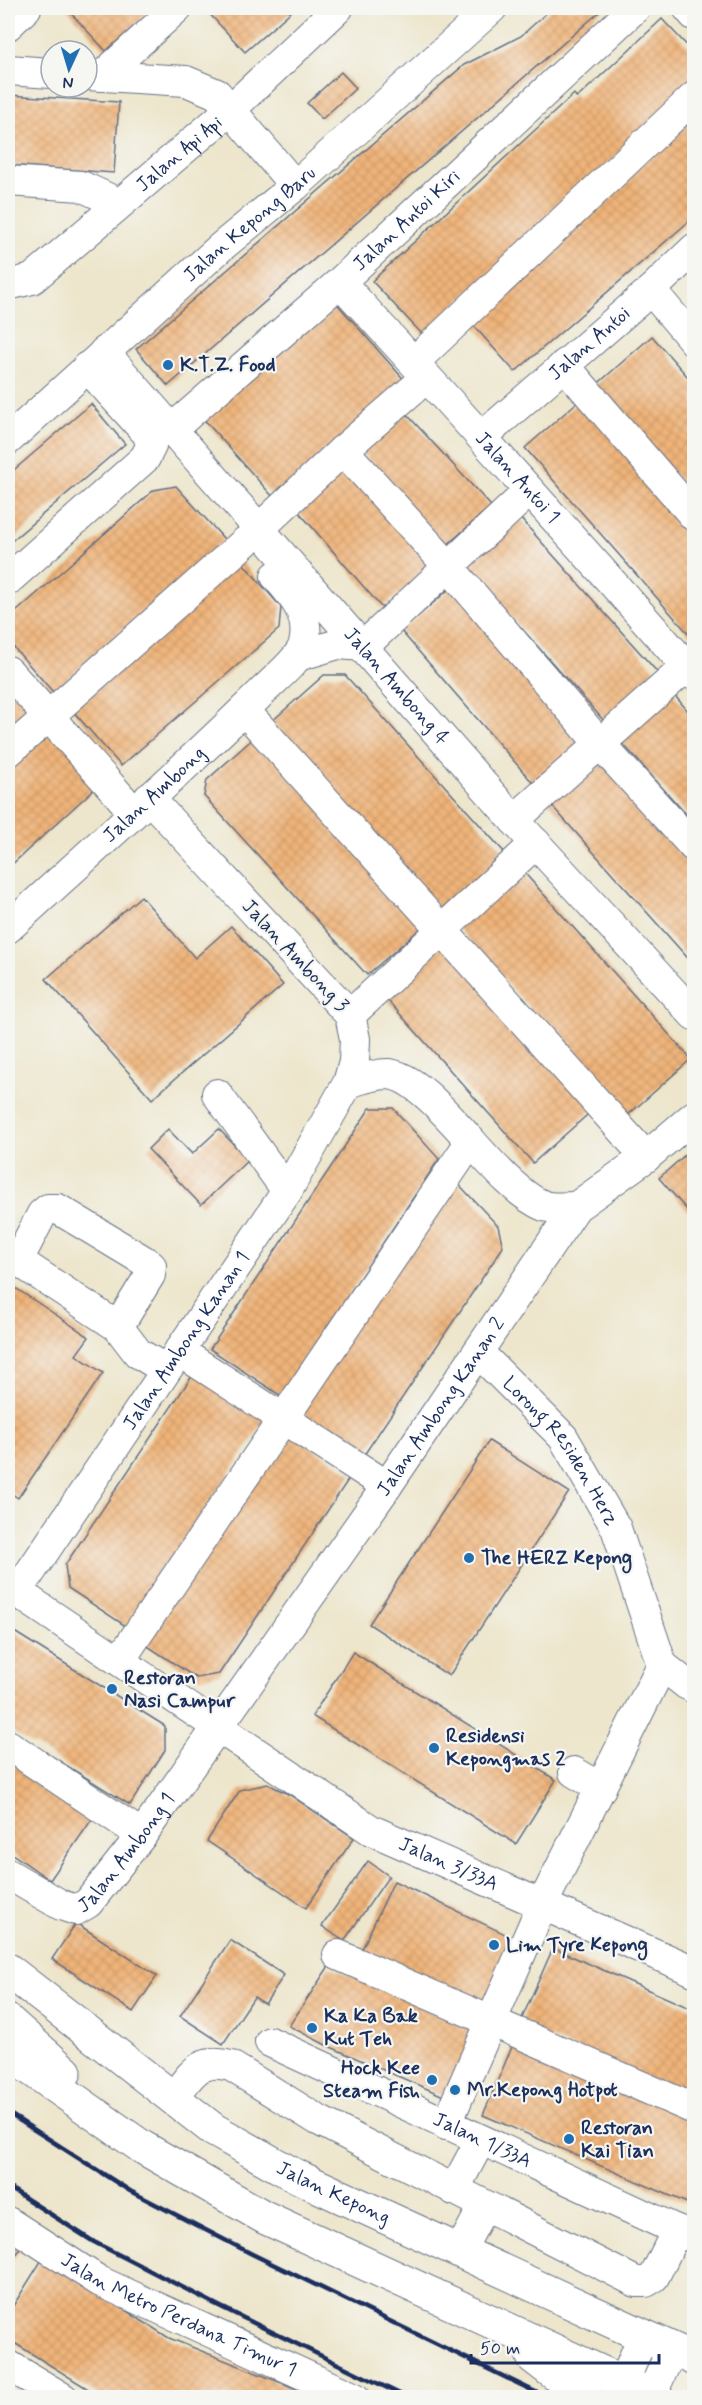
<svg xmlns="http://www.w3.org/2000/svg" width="702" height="2405" viewBox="0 0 702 2405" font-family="Mynerve,sans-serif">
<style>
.building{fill:url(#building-cross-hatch)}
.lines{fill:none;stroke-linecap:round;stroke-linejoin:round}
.minor-casing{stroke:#646f84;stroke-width:32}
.major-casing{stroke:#646f84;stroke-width:35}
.minor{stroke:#fff;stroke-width:30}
.major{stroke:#fff;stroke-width:33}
.rail{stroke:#1b2f5e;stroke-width:4.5}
.poi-dot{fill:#1f6fb2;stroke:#f6f6f2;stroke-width:2}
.labels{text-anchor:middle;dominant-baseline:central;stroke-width:4.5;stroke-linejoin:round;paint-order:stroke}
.street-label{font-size:20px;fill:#1b2f5e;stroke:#f6f6f2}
.poi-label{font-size:20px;font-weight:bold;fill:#1b2f5e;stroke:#f6f6f2;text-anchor:start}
</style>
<defs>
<pattern id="building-cross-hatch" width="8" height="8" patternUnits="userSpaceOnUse" patternTransform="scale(1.5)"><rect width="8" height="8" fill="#f0b479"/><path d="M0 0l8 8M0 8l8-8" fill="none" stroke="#cd9b6b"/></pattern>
</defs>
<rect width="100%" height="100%" fill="#f6f6f2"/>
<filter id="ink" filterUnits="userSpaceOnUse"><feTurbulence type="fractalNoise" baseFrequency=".0167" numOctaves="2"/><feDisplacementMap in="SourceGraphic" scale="12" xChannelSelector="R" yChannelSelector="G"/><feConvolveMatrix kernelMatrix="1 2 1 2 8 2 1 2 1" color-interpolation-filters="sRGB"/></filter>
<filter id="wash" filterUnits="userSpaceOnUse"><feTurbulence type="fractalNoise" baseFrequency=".008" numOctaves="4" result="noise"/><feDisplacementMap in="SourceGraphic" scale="24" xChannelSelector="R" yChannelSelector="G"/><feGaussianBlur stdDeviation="1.35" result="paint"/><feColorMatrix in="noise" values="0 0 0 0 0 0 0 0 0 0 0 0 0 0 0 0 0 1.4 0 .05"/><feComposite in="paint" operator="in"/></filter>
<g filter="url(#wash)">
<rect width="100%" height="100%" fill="#ede6cc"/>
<g id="blocks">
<g class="building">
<path d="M66,8h89l-49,43z"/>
<path d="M204,8h91l-50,44z"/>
<path d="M552,8h52l-436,378 -32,-37 328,-284 57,-29z"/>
<path d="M662,19l32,34v32l-271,250 -51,-54 202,-187 3,4z"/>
<path d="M341,72l15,16 -34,31 -15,-16z"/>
<path d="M8,95l111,7 -5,71 -106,-8z"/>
<path d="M694,119v98l-179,155 -49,-55z"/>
<path d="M8,180l6,1 -5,80h-1z"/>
<path d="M332,298l75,85 -133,115 -75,-84z"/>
<path d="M694,306v16l-8,-9z"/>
<path d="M652,336l42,48v113l-100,-110z"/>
<path d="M582,398l112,127v115l-169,-192z"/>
<path d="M91,404l34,40 -117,100v-69z"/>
<path d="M401,408l90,98 -45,40 -89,-98z"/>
<path d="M347,460l88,103 -53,45 -89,-103z"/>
<path d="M176,486l49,54 -172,152 -45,-51v-22l146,-129z"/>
<path d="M520,518l139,156 -54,48 -139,-156z"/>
<path d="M235,554l46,53 -2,22 -158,137 -56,-64z"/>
<path d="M456,583l132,153 -55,47 -132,-152z"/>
<path d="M324,675h21l160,178 -64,57 -170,-188z"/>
<path d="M8,678l27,31 -27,24z"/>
<path d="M669,689l25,29v105l-78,-87z"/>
<path d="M47,718l57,62 -96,88v-114z"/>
<path d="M259,733l170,188 -62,54 -163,-179 3,-16z"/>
<path d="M601,749l93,104v112l-149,-167z"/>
<path d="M521,869l170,190 -64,57 -171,-190z"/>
<path d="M141,896l54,62 36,-32 52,59 -131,114 -106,-120z"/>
<path d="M444,939l151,169 -62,55 -151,-169z"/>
<path d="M370,1108h23l46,51 -158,237 -71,-47z"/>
<path d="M168,1129l24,25 27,-25 29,31 -47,45 -53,-56z"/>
<path d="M694,1147v71l-35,-40z"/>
<path d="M451,1176l47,50 5,21 -139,208 -70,-46z"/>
<path d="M8,1283l81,54 -13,18 27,18 -85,125 -10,-7z"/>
<path d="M198,1367l71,47 -142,213 -59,-39 -3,-23z"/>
<path d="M282,1428l70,46 -133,200 -23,4 -56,-37z"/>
<path d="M489,1441l80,51 -120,184 -80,-52z"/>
<path d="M8,1628l157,98v24l-35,55 -122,-76z"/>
<path d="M353,1652l203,128 -40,64 -204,-128z"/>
<path d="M8,1751l89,61 -47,68 -42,-29z"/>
<path d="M268,1784l22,11 64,43 -48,70 -99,-67 33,-51z"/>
<path d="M368,1861l21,15 -45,65 -22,-15z"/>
<path d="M394,1881l134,64 -32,68 -134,-64z"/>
<path d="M76,1923l81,53 -24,36 -81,-53z"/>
<path d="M230,1940l54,35 -19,29 -11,-7 -31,47 -43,-28z"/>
<path d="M553,1948l141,62v90l-175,-75z"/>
<path d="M329,1966l163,71 -30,67 -136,-59 -37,-19z"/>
<path d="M514,2042l180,78v86l-211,-91z"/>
<path d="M8,2237l14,9 -14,22z"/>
<path d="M43,2258l126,80 148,59h-216l-93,-58v-25z"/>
</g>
</g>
</g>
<g filter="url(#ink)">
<use href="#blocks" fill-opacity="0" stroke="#646f84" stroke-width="1.5"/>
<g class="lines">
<defs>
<g id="minor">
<path d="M688,8l6,7"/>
<path d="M8,25l18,-17"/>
<path d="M8,70l43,3"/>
<path d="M87,75l99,6 31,13 78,92"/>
<path d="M102,76l75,-68"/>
<path d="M8,181l73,5 37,17"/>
<path id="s1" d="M340,282c119,130 238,261 354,393"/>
<path id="s2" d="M8,285l24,-6 198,-169 108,-102"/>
<path d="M651,290l43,51"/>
<path id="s3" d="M104,352l410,468 180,195"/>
<path d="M414,362l280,-265"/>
<path d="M564,365l130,151"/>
<path d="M87,367l56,62"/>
<path id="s4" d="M172,429l168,-147 295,-274"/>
<path id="s5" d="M483,436l168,-146 43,-41"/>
<path id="s6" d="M8,440l213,-193 74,-61 197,-178"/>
<path d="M343,450l106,117 151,177 94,103"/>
<path d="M260,528l83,-78 83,-72"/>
<path d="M8,580l137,-122 6,-12 -3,-12"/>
<path d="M298,656l40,-12 26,2 165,-155"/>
<path d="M8,671l126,141"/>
<path d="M244,710l402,447"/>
<path d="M8,752l237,-210"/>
<path d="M514,820l180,-160"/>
<path id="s7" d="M8,928c84,-77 170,-153 251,-233 12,-13 41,-35 45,-51 7,-29 -11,-48 -28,-68"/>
<path d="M350,1015l186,-172"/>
<path d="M348,1083c12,-4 27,-9 40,-9 45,3 107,113 156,132 9,3 22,1 32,1"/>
<path d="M217,1094l70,97"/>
<path d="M8,1254l110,73 20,26 28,17"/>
<path d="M18,1260l24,-46 6,-5h10l88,53 5,4 -1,9 -32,52"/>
<path d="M179,1351l208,135"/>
<path id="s8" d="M478,1352l85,85 53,91 46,137"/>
<path id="s9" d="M8,1586l363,244 323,141"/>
<path id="s10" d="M17,1592l270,-401 61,-108 6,-21 1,-23 -5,-24 -201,-217"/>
<path d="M120,1660l351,-519"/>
<path d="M662,1665l24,19 8,4"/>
<path d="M8,1745l134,90"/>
<path d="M574,1772l27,16"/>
<path id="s11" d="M8,1874l53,31 15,5 12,-7 54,-68 245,-349 189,-279 70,-50 48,-41"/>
<path d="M338,1955l356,154"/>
<path id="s12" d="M270,2042l424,196"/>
<path d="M172,2099c20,-24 25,-42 59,-33l87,54 318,162h10l8,-5 23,-47"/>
<path d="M446,2125l96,-220 120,-240"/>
<path d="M454,2190l26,-49"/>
<path id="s13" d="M8,2222l91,59 256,117"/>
<path d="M460,2251l24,-45"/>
<path d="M8,2365l55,33"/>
<path d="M617,2398l26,-62"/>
<path d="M650,2398l22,-49"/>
</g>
<g id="major">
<path id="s14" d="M8,1970l206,160 80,45 400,184"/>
<path d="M8,2021l57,51"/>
<path d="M8,2053l134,94 122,70 393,181"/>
<path d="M533,2357l53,41"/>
</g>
</defs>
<use href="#minor" class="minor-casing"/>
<use href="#major" class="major-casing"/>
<use href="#minor" class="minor"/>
<use href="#major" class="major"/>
<g class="rail">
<path d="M8,2113l122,78 122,63 296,144"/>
<path d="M8,2187l86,55 125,64 189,92"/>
</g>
</g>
</g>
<g class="poi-dot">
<circle cx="168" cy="365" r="6"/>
<circle cx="469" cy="1558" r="6"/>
<circle cx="112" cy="1689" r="6"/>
<circle cx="434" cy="1748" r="6"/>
<circle cx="494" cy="1945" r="6"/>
<circle cx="312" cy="2028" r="6"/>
<circle cx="432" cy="2080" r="6"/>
<circle cx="455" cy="2090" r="6"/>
<circle cx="569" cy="2139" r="6"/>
</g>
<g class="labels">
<g class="street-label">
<text stroke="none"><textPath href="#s2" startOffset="218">Jalan Api Api</textPath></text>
<text stroke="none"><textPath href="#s4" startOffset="314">Jalan Antoi Kiri</textPath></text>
<text stroke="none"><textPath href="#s6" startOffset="324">Jalan Kepong Baru</textPath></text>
<text stroke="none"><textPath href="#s5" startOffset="141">Jalan Antoi</textPath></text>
<text stroke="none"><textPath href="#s1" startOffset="264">Jalan Antoi 1</textPath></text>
<text stroke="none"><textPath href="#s3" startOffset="444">Jalan Ambong 4</textPath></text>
<text stroke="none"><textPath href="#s7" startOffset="198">Jalan Ambong</textPath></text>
<text transform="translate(295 956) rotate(47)">Jalan Ambong 3</text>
<text stroke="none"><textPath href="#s10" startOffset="303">Jalan Ambong Kanan 1</textPath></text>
<text stroke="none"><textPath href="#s11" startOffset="700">Jalan Ambong Kanan 2</textPath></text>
<text stroke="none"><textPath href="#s8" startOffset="130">Lorong Residen Herz</textPath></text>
<text stroke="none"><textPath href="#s11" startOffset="154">Jalan Ambong 1</textPath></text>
<text stroke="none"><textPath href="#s9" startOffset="522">Jalan 3/33A</textPath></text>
<text stroke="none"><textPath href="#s12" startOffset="234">Jalan 1/33A</textPath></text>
<text stroke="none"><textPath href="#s14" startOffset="396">Jalan Kepong</textPath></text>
<text stroke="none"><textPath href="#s13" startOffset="195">Jalan Metro Perdana Timur 1</textPath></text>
</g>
<g class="poi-label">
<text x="180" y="365">K.T.Z. Food</text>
<text x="481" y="1558">The HERZ Kepong</text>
<text x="124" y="1678">Restoran<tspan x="124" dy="23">Nasi Campur</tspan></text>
<text x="446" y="1736">Residensi<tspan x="446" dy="23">Kepongmas 2</tspan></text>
<text x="506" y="1945">Lim Tyre Kepong</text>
<text x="324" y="2016">Ka Ka Bak<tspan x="324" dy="23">Kut Teh</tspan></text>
<text x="420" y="2068" text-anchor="end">Hock Kee<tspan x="420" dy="23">Steam Fish</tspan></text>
<text x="467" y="2090">Mr.Kepong Hotpot</text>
<text x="581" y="2128">Restoran<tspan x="581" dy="23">Kai Tian</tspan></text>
</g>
</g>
<rect width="702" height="2405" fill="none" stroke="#f6f6f2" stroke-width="30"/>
<g transform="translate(69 69) rotate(184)"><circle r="28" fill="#f6f6f2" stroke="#9ea6b7" stroke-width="1.5"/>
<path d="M0-4.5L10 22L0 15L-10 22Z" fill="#1f6fb2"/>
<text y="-9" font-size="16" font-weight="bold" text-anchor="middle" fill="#1b2f5e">N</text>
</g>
<path d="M471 2354v9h188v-9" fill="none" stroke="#1b2f5e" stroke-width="3"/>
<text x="480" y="2354" font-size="18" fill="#1b2f5e" stroke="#f6f6f2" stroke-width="4.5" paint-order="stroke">50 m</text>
</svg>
